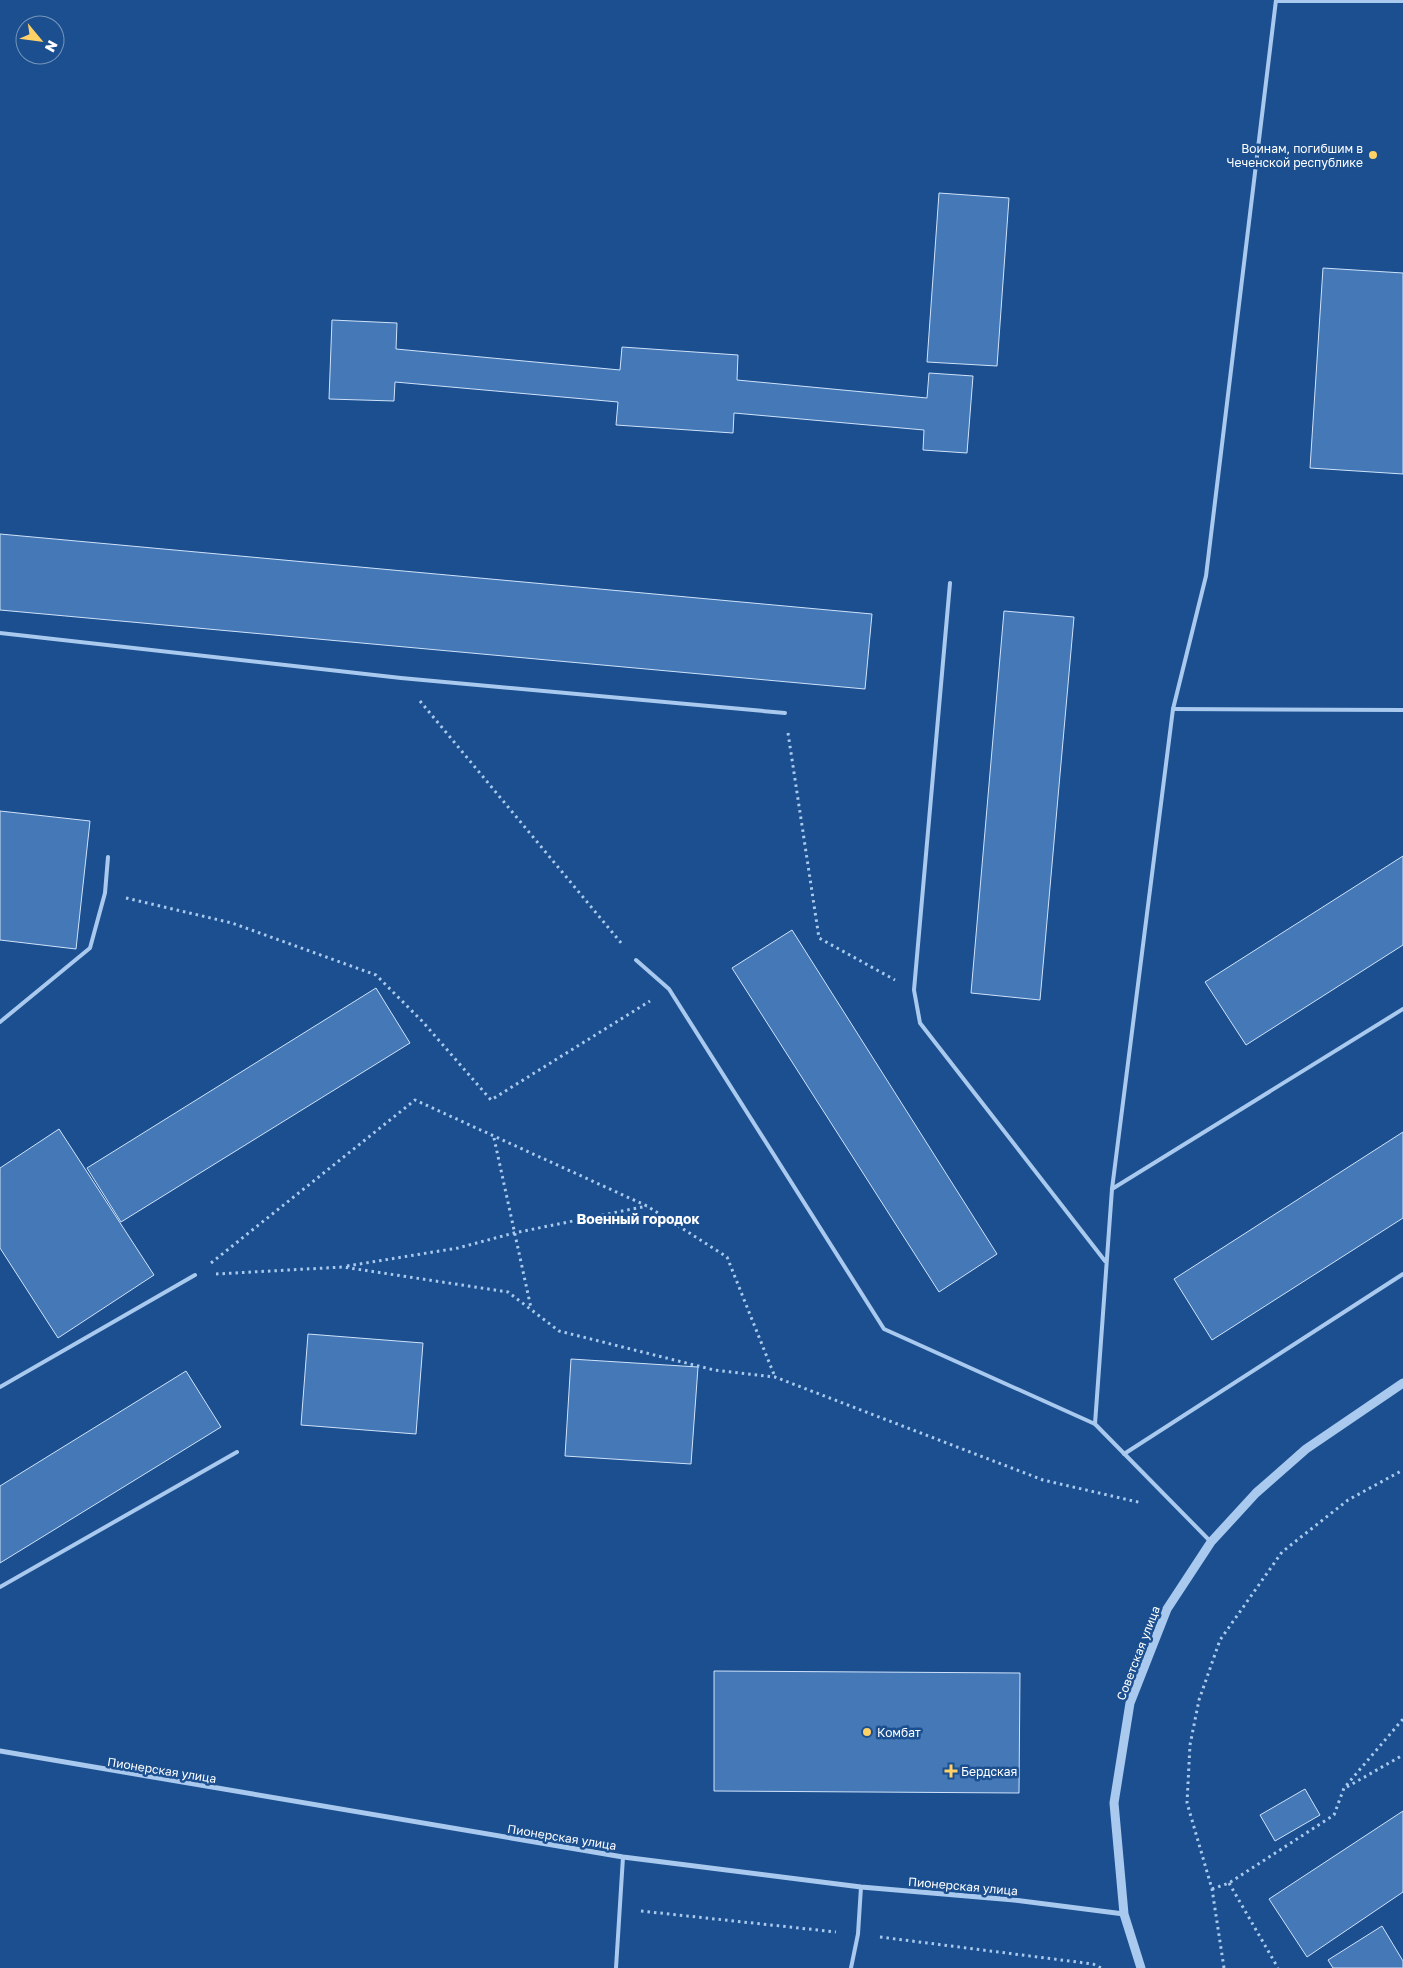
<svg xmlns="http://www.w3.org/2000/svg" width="1403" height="1968" viewBox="0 0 1403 1968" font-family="'Golos Text',sans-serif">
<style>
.building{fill:#4478b7;stroke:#cfe3fa}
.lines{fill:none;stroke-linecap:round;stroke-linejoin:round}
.path{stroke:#a9c9ee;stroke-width:3;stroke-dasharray:2.5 4;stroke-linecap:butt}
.service{stroke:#a9c9ee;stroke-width:4}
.minor{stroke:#a9c9ee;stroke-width:5}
.tertiary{stroke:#a9c9ee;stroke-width:9}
.poi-dot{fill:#ffd166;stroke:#1b4f8f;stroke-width:2}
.labels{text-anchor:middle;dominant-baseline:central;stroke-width:5;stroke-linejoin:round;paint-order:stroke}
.poi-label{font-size:12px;fill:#fff;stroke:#1b4f8f;text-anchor:start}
.street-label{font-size:12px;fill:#fff;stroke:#1b4f8f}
.neighbourhood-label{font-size:14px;font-weight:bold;fill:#fff;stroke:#1b4f8f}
</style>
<rect width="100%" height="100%" fill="#1b4f8f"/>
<g class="building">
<path d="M939,193l70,5 -12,168 -70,-4z"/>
<path d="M1323,268l80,5v201l-93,-6z"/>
<path d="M332,320l65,3 -1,26 224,21 2,-23 116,8 -1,25 190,18 2,-25 44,3 -6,77 -44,-3 1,-20 -190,-17 -1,20 -117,-8 2,-23 -223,-20 -1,19 -65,-2z"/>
<path d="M0,534l872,80 -7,75 -865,-79z"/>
<path d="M1004,611l70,6 -34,383 -69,-7z"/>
<path d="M0,811l90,10 -14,128 -76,-9z"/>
<path d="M1403,856v89l-157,100 -41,-63z"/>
<path d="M792,930l205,324 -58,38 -207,-324z"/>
<path d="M376,988l34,55 -289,179 -34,-54z"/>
<path d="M59,1129l95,146 -96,63 -58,-90v-80z"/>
<path d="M1403,1132v86l-191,122 -38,-61z"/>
<path d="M308,1334l115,9 -7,91 -115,-9z"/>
<path d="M571,1359l127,8 -7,97 -126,-8z"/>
<path d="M186,1371l35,56 -221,136v-77z"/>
<path d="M714,1671l306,2 -1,120 -305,-2z"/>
<path d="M1305,1789l15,26 -45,26 -15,-26z"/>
<path d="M1403,1811v81l-96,65 -38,-58z"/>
<path d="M1382,1926l21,35v7h-70l-5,-8z"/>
</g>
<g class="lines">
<g class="path">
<path d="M420,701l202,243"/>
<path d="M788,733l31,205 76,42"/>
<path d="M126,898l106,25 144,52 46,46 69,79 159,-99"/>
<path d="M494,1138l37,170"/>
<path d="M211,1263l204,-163 232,106 80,51 48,120"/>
<path d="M347,1266l111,-18 56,-15 133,-27"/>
<path d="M216,1274l127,-7 165,25 51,39 155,39 61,7 268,103 99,23"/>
<path d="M1347,1787l56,-32"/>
<path d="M1229,1883l49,85"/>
<path d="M1212,1889l17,-6 105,-68 10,-27 59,-69"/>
<path d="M641,1911l195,21"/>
<path d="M880,1937l213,27 8,4"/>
<path d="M1224,1968l-12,-79 -25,-86 3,-58 9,-45 21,-60 62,-88 66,-52 55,-30"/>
</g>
<g class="service">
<path d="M1276,1h127"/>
<path d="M950,583l-36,407 6,33 185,238"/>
<path d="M0,633l401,45 384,35"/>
<path d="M1173,709l230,1"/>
<path d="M636,960l33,29 215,340 211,95"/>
<path d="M0,1022l90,-74 15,-55 3,-36"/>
<path d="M1112,1189l291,-180"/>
<path d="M0,1387l195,-112"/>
<path d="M1124,1454l279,-180"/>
<path d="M1211,1542l-116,-118 17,-235 61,-480 33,-133 70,-576"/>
<path d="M0,1587l237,-135"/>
<path d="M616,1968l7,-111"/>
<path d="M851,1968l7,-34 3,-47"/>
</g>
<path class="minor" d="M0,1751l623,106 238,30 153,13 110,14"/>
<path class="tertiary" d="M1141,1968l-17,-54 -10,-111 16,-100 37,-94 44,-67 45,-49 50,-44 97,-66"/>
</g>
<g class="poi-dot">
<circle cx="1373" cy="155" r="5"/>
<circle cx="867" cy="1732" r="5"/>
<path d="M948.5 1763.5h5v5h5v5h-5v5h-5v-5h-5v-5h5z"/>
</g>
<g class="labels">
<g class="poi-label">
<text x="1363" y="148" text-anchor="end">Воинам, погибшим в<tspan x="1363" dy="14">Чеченской республике</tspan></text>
<text x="877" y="1732">Комбат</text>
<text x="961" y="1771">Бердская</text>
</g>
<g class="street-label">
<text transform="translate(1138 1653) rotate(-69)">Советская улица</text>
<text transform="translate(162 1770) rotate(9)">Пионерская улица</text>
<text transform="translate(562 1837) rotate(9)">Пионерская улица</text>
<text transform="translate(963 1886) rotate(5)">Пионерская улица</text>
</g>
<g class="neighbourhood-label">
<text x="638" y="1218">Военный городок</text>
</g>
</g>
<g transform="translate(40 40) rotate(119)"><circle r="24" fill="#1b4f8f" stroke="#7695bc"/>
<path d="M0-4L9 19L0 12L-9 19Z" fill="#ffd166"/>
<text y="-8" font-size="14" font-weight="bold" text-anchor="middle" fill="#ffffff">N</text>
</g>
</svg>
